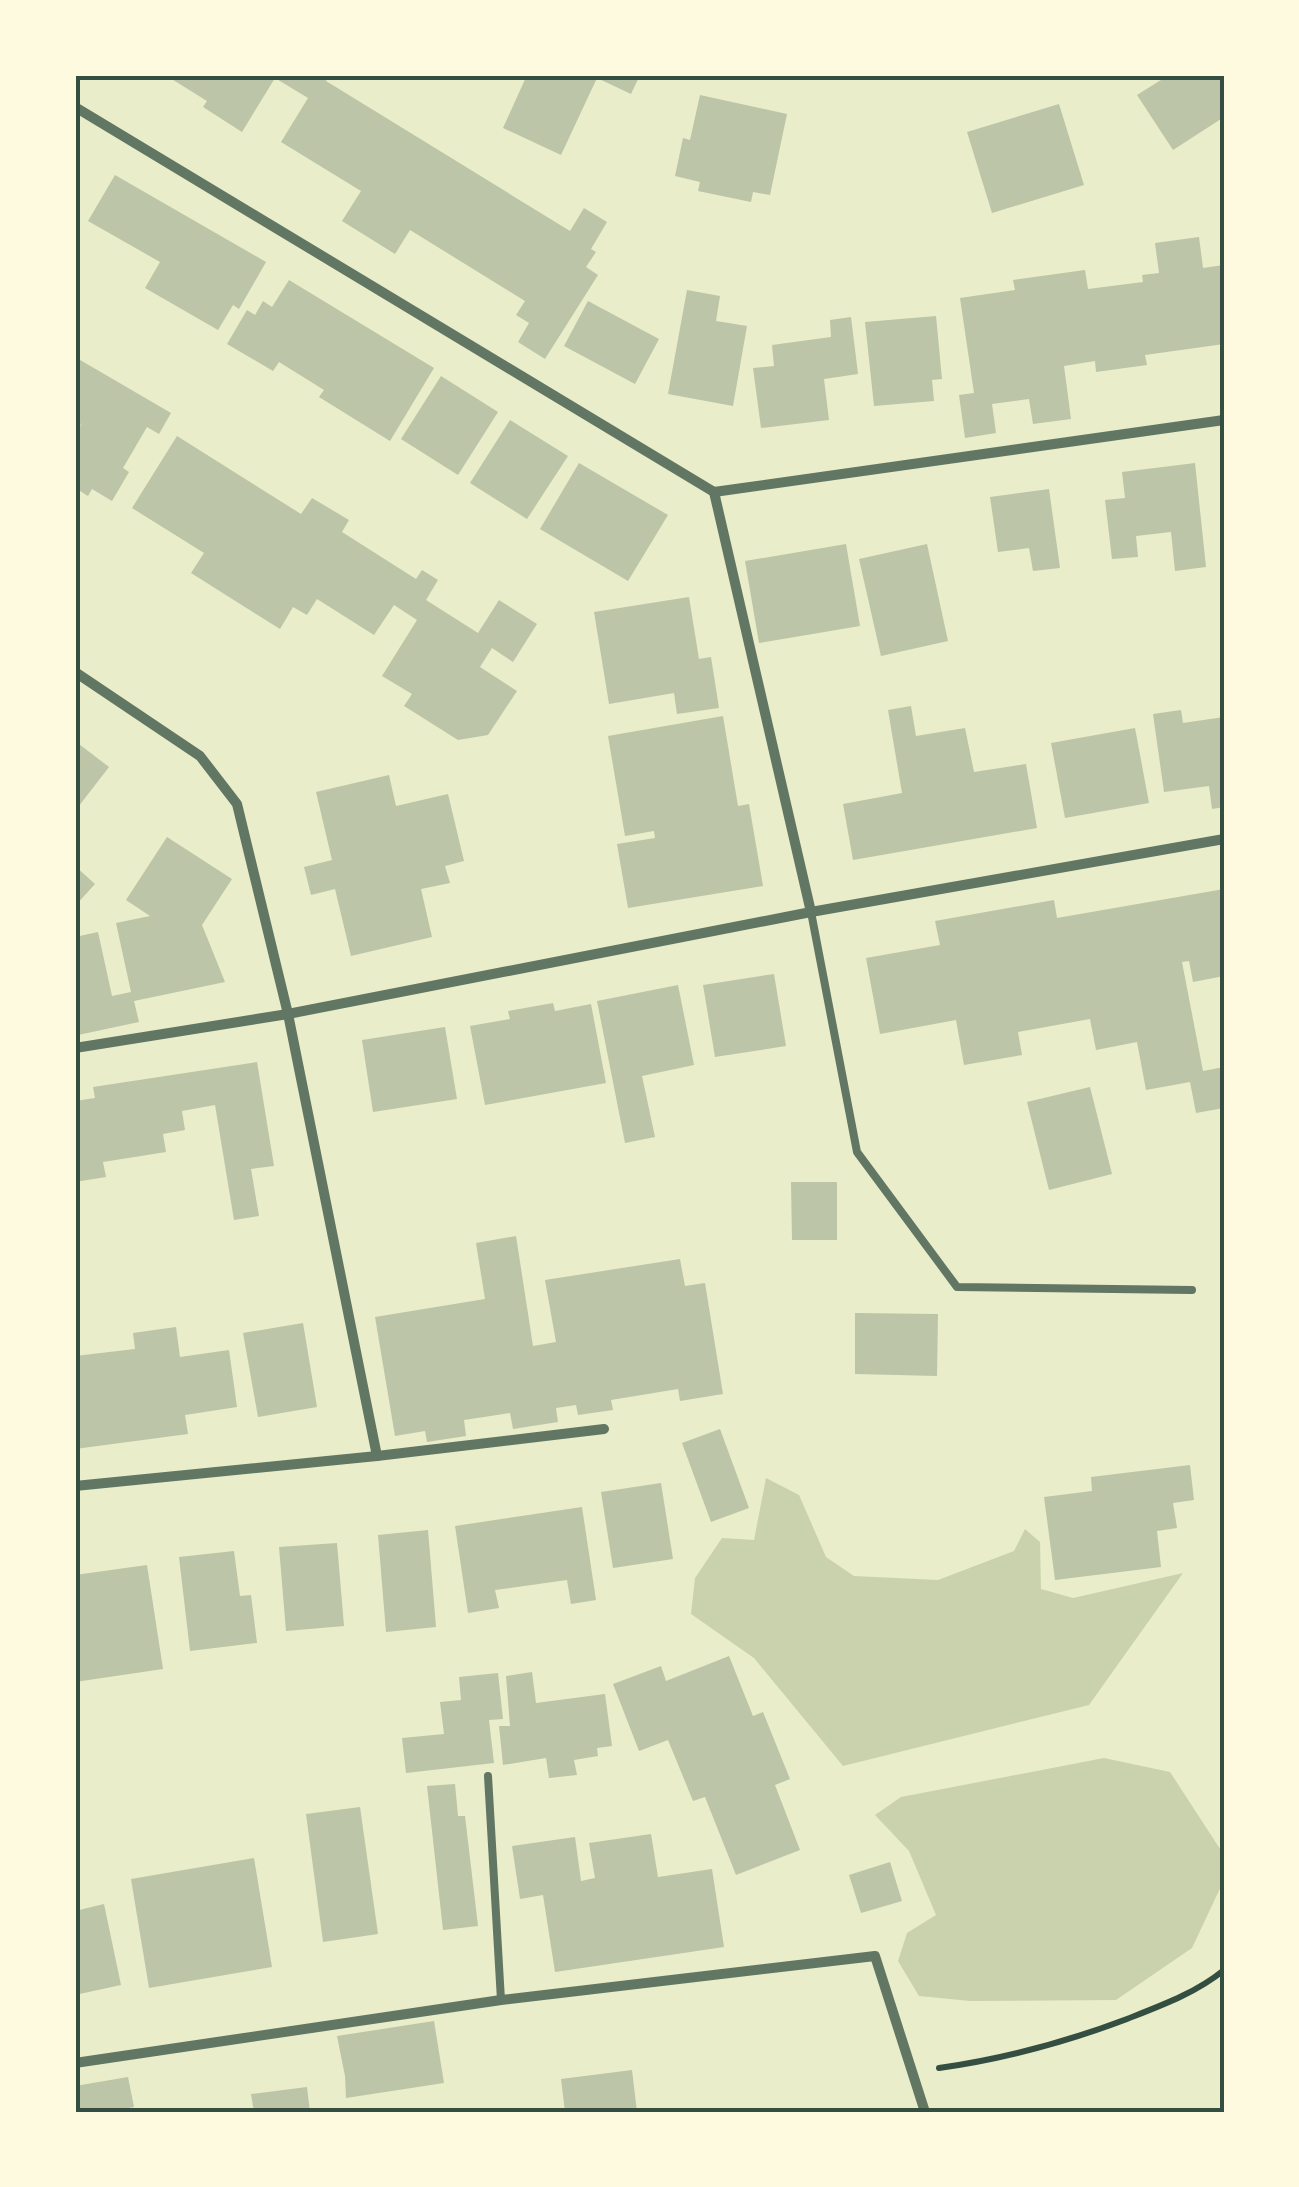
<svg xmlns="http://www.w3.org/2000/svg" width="1299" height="2187" viewBox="0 0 1299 2187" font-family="Barlow,sans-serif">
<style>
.green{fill:#cad2ad}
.building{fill:#bcc5a7}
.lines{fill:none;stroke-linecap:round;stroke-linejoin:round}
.path{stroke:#344e41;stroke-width:6}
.service{stroke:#617663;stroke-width:8}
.minor{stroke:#617663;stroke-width:10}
.neatline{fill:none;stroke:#344e41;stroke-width:4}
</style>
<rect width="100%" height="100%" fill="#e9edc9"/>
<g class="green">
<path d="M766,1478l33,17 27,62 28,19 84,4 76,-29 11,-22 15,13 1,47 32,9 110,-25 -94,132 -246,61 -89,-108 -63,-44 4,-36 27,-40 32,2z"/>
<path d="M1104,1758l66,14 54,83v25l-32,68 -76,52 -146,1 -51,-5 -21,-35 9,-28 29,-18 -27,-64 -34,-36 26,-18z"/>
</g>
<g class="building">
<path d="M172,75h158l-4,6 244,150 14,-23 23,14 -16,27 5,3 -10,15 12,8 -53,84 -27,-17 11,-19 -13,-8 9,-14 -115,-71 -15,24 -53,-33 19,-30 -80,-49 27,-44 -33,-20 -33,54 -39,-25 4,-6 -37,-23z"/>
<path d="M527,75h113l-9,19 -34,-16 -36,77 -58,-27z"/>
<path d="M1169,75h55v42l-51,33 -36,-55z"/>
<path d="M700,95l87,19 -17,81 -17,-3 -2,10 -53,-11 2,-9 -25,-6 8,-38 7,2z"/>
<path d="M1059,104l25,81 -92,28 -25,-81z"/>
<path d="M115,175l151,87 -27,47 -6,-4 -15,25 -73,-42 15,-26 -72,-41z"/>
<path d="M1199,237l4,31 21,-3v79l-79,11 2,10 -51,7 -1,-11 -31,5 7,53 -38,5 -4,-25 -37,5 4,29 -31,5 -6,-43 15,-2 -14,-95 55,-8 -2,-10 72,-10 3,19 55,-7 -1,-7 17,-2 -4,-30z"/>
<path d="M289,280l145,88 -44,73 -71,-44 5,-7 -45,-28 -6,9 -46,-27 20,-34 8,5 8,-14 9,6z"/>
<path d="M687,290l33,6 -4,25 31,5 -14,80 -65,-12z"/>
<path d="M588,301l71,38 -24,45 -71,-38z"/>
<path d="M936,316l6,63 -10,1 2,21 -60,5 -9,-84z"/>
<path d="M851,317l7,57 -34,5 5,41 -68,8 -8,-60 21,-2 -2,-21 59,-8 -1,-17z"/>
<path d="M75,357l96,56 -12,21 -12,-7 -24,41 6,4 -17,29 -20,-12 -4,7 -13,-8v-53l9,-14 -9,12z"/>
<path d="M441,376l57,36 -40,63 -57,-36z"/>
<path d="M510,420l58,36 -41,63 -57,-36z"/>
<path d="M177,436l124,78 11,-16 37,22 -7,12 74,47 6,-9 16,10 -12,20 52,33 21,-33 38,24 -24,38 -21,-14 -12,19 37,24 -29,44 -30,5 -54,-34 8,-12 -30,-18 35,-56 -23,-15 -20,30 -57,-36 -10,16 -14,-8 -13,22 -89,-56 13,-20 -72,-45z"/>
<path d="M579,463l89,52 -40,66 -88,-52z"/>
<path d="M1195,463l11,104 -31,4 -4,-39 -35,4 2,21 -26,2 -7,-59 20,-2 -3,-26z"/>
<path d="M1049,489l11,79 -27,3 -4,-23 -31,4 -8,-55z"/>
<path d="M846,544l14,82 -101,17 -14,-82z"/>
<path d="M927,544l21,97 -67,15 -22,-97z"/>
<path d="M689,597l10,62 12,-2 8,51 -42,6 -3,-21 -65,11 -15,-92z"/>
<path d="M911,706l5,30 49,-8 9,44 52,-8 11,64 -184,32 -10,-56 59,-11 -14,-83z"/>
<path d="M1181,710l2,13 41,-6v90l-12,2 -3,-23 -45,6 -11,-78z"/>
<path d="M723,716l15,90 11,-2 14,82 -135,22 -11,-64 38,-6 -1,-7 -29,5 -17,-100z"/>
<path d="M1135,728l14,75 -84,15 -14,-75z"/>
<path d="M75,741l34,26 -34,44z"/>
<path d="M389,775l7,31 52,-12 16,67 -19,5 5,17 -29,6 11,48 -81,19 -16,-67 -24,6 -7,-28 28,-7 -16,-68z"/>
<path d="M167,837l65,42 -30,46 23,57 -91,19 5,21 -61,13 -3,-11v-87l23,-5 14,64 19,-4 -15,-69 34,-7 -24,-16z"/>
<path d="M75,866l20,18 -20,22z"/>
<path d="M1224,889v87l-31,6 -4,-21 -7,1 21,109 21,-4v41l-28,5 -6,-31 -44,8 -9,-48 -41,8 -6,-31 -72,13 4,23 -58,10 -8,-45 -76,14 -14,-76 74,-13 -5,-24 119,-21 3,18z"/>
<path d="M774,974l12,72 -71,11 -12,-72z"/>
<path d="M678,985l16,80 -52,11 13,61 -30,6 -28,-142z"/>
<path d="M553,1003l2,8 36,-7 15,79 -121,22 -15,-79 40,-7 -2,-8z"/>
<path d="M445,1027l12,72 -84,13 -11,-72z"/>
<path d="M257,1062l17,104 -23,3 8,47 -25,4 -19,-115 -33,6 3,19 -22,4 3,18 -63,10 3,15 -31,5v-81l20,-3 -2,-11z"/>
<path d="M1090,1087l22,87 -63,16 -22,-88z"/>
<path d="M791,1182h46v58h-45z"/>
<path d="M516,1236l17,110 23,-4 -11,-62 135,-21 5,27 20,-3 18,111 -43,7 -2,-12 -67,11 2,10 -35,5 -2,-10 -20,3 2,14 -45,7 -3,-16 -46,7 2,16 -39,6 -2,-11 -30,5 -20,-119 110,-18 -9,-56z"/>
<path d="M855,1313l83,1 -1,62 -82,-2z"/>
<path d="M303,1323l14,84 -59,10 -15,-84z"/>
<path d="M176,1327l4,30 49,-7 8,57 -52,8 3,19 -113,15v-93l60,-7 -2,-16z"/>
<path d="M720,1429l29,79 -38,14 -29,-79z"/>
<path d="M1190,1465l4,35 -21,3 4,25 -20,3 4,36 -106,13 -11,-83 48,-6 -1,-14z"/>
<path d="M661,1483l12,76 -60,9 -12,-76z"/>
<path d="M582,1507l14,93 -25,4 -4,-24 -72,10 4,18 -31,5 -13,-87z"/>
<path d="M428,1530l8,97 -50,5 -8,-97z"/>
<path d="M337,1543l7,83 -58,5 -7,-84z"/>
<path d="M234,1551l6,45 11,-1 6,48 -67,8 -11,-94z"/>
<path d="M147,1565l16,104 -88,13v-107z"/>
<path d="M729,1656l24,60 10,-4 27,67 -15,6 25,65 -64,25 -31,-78 -12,4 -25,-61 -29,11 -26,-67 48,-18 5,15z"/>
<path d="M532,1672l4,31 69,-9 7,52 -15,2 1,8 -24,4 3,15 -28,3 -3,-20 -43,7 -4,-39h11l-4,-50z"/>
<path d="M498,1673l5,46 -14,1 5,43 -88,10 -4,-35 42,-4 -4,-32 21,-2 -2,-23z"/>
<path d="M455,1784l3,32h7l13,110 -35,4 -16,-144z"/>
<path d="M360,1807l18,127 -55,8 -17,-128z"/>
<path d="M651,1834l7,43 54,-8 12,78 -169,25 -12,-77 -23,4 -8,-53 63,-9 6,44 14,-3 -6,-35z"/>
<path d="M254,1858l18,109 -123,21 -18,-109z"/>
<path d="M890,1862l12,39 -41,12 -12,-38z"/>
<path d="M104,1904l17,81 -46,10v-84z"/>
<path d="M434,2021l10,62 -98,15 -1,-22 -8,-40z"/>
<path d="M632,2070l5,42h-72l-4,-33z"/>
<path d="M128,2077l6,30 -27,5h-32v-26z"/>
<path d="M307,2087l3,25h-56l-3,-18z"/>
</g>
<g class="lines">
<path class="path" d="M939,2068c65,-9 127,-26 188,-49 33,-13 69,-26 97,-49"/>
<g class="service">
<path d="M811,912l46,240 100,135 235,3"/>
<path d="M488,1776l13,224"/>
</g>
<g class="minor">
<path d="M75,107l639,385 510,-72"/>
<path d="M714,492l97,420"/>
<path d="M75,672l125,84 37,48 51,210 89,442"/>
<path d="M75,1048l213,-34 523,-102 413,-73"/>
<path d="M75,1486l302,-30 227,-27"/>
<path d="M75,2063l426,-63 374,-44 50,156"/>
</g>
</g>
<rect width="1299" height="2187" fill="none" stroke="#fefae0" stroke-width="155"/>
<rect x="78" y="78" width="1144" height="2032" class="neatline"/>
</svg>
